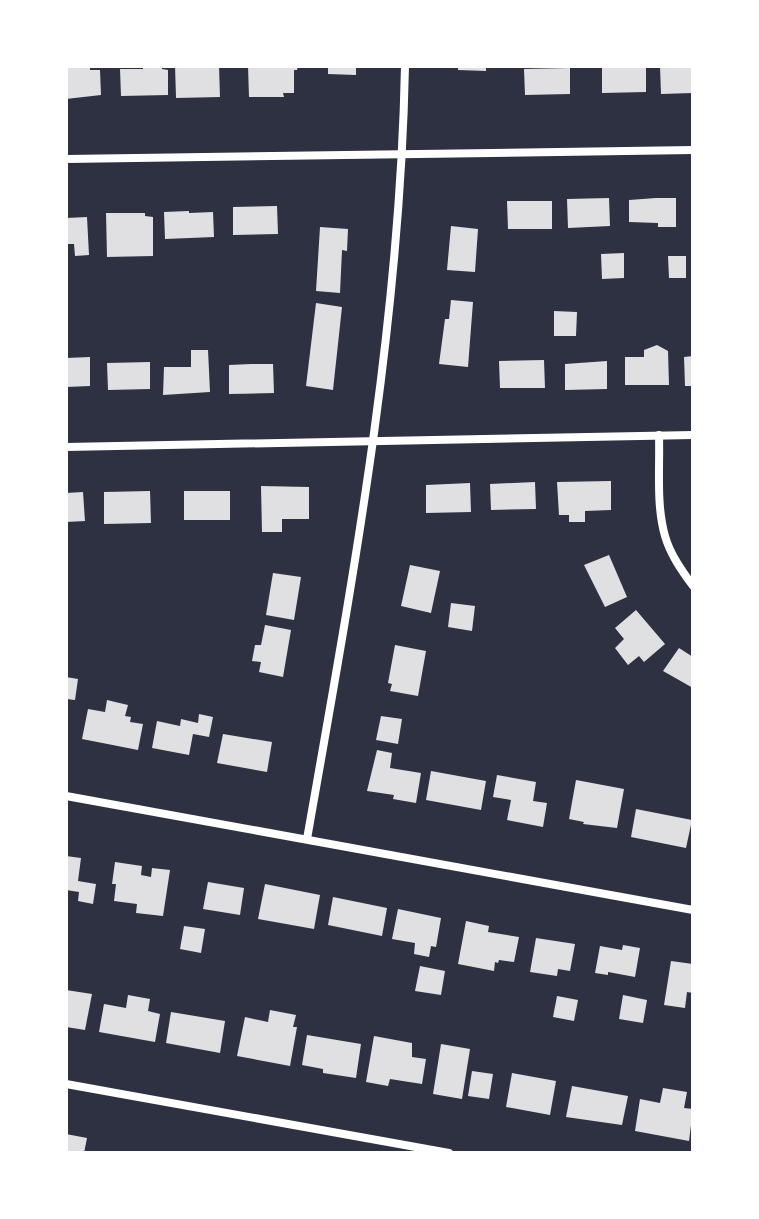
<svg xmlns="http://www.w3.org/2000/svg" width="759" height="1219" viewBox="0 0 759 1219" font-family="Karla,sans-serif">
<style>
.building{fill:#e0e0e3}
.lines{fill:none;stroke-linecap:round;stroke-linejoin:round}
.minor{stroke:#fff;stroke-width:8}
</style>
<rect width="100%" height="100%" fill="#2d3142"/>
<g class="building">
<path d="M73,66h17v4h10l1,25 -35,4v-31z"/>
<path d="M143,66h19v3l6,1v25l-47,1 -1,-27h23z"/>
<path d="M175,66h44l1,31 -44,1z"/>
<path d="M248,66h50l-1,4h-3v23h-11l1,4h-35z"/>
<path d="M328,66h28v9l-28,-1z"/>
<path d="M458,66h28v5l-28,-1z"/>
<path d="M602,66h44v26l-44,1z"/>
<path d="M660,66h33v27l-32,1z"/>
<path d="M570,68v26l-45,1 -1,-26z"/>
<path d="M609,198l1,28 -42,2 -1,-29z"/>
<path d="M656,198h20v29h-18v-4l-29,-1v-22z"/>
<path d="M507,201h45v28h-44z"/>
<path d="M277,206l1,28 -45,1v-28z"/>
<path d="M189,211v2l24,-1 1,25 -49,2 -1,-27z"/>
<path d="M106,213h39v3l8,1v39l-46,1z"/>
<path d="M87,217l2,38 -14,1 -1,-12h-8v-26z"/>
<path d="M451,226l27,3 -3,43 -28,-2z"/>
<path d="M320,227l28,2 -1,22 -5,-1 -2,43 -24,-2z"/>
<path d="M624,253v25l-22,1 -1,-25z"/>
<path d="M668,256h18v22h-17z"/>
<path d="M451,300l22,2 -5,65 -29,-3 6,-45h4z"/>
<path d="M316,303l26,4 -9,83 -27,-4z"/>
<path d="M554,311l23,1 -1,24h-22z"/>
<path d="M657,345l11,6 1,34h-44v-28h19v-7z"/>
<path d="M191,350h17l2,42 -47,3 1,-28h27z"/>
<path d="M693,356v30h-8l-1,-29z"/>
<path d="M90,357v29l-24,1v-29z"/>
<path d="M544,360l1,28h-45l-1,-27z"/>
<path d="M607,361v28l-42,1v-26z"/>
<path d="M150,362v27l-42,1 -1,-27z"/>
<path d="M251,364h22l1,29 -45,1v-29z"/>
<path d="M611,481v29l-26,1v11h-16v-7h-10l-2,-33z"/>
<path d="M535,482l1,27 -45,1 -1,-26z"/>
<path d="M470,483l1,29 -45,1v-28z"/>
<path d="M261,486l48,1v32h-27v13h-20z"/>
<path d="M150,491l1,32 -47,1v-32z"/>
<rect x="184" y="491" width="46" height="29"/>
<path d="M83,492l2,29 -19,1v-29z"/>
<path d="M609,555l18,42 -22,10 -21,-42z"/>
<path d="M410,565l30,6 -9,42 -30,-7z"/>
<path d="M273,573l28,4 -7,43 -28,-5z"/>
<path d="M451,603l24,3 -3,25 -24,-4z"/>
<path d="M636,610l29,34 -21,18 -5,-6 -11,9 -13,-17 9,-9 -9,-11z"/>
<path d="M265,625l26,5 -8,47 -24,-5 2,-10 -9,-1 3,-16h6z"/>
<path d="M395,645l31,6 -8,45 -28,-5 2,-7 -4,-1z"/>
<path d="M679,648l14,9v31l-30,-17z"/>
<path d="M66,677l12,2 -3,21 -9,-1z"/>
<path d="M107,700l21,5 -3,11 6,1 -1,5 13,2 -5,26 -56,-11 6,-30 17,3z"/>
<path d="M199,714l14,3 -4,20 -16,-3 -4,21 -37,-7 5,-27 23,5 1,-7 17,4z"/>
<path d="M381,716l21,3 -4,25 -22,-4z"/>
<path d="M223,734l49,8 -5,30 -50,-9z"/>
<path d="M377,750l15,3 -2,15 31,5 -5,30 -23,-4 1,-4 -27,-4z"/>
<path d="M431,771l55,10 -5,29 -55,-10z"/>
<path d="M497,775l39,7 -3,19 14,2 -4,24 -36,-7 4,-20 -18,-3z"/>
<path d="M576,780l48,9 -7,39 -34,-4 1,-2 -15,-3z"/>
<path d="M636,809l56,11 -6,28 -55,-11z"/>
<path d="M66,856l15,2 -3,23 18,3 -3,20 -15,-3 1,-9 -13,-2z"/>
<path d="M115,862l27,4 -1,9 10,2 1,-9 18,2 -7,46 -27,-3 1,-9 -23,-3 2,-17h-4z"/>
<path d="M208,882l36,6 -4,27 -37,-6z"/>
<path d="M265,884l55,11 -6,34 -56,-10z"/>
<path d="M333,897l54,11 -5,28 -54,-11z"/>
<path d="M398,909l43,9 -5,29 -5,-1 -2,11 -15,-3 1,-11 -23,-4z"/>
<path d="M466,921l23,5 -1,6 31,5 -5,25 -15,-2 -1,3 -3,-1 -1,9 -36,-7z"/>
<path d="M184,926l21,3 -4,24 -21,-4z"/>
<path d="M536,938l39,6 -5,27 -12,-2 -1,7 -27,-4z"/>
<path d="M623,945l17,3 -5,29 -27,-5v3l-13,-2 5,-27 22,4z"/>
<path d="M671,961l22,3v29l-6,-1 -2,16 -21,-3z"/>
<path d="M420,966l25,5 -4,24 -26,-4z"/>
<path d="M66,990l26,4 -7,36 -19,-3z"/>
<path d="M128,995l22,4 -2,12 12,3 -5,28 -56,-10 5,-28 22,4z"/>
<path d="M623,995l24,5 -4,23 -24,-4z"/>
<path d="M557,996l21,4 -4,21 -21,-4z"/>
<path d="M270,1010l26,5 -3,12h4l-7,39 -53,-10 8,-39 23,5z"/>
<path d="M171,1012l54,9 -5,32 -54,-10z"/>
<path d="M307,1035l54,9 -5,34 -33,-5v-4l-21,-4z"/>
<path d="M374,1036l38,7v14l14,2 -4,25 -32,-5 -2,7 -22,-4z"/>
<path d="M441,1044l29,5 -8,50 -29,-5z"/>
<path d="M472,1071l21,3 -4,25 -21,-3z"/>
<path d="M512,1073l44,8 -6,34 -44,-8z"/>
<path d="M572,1086l56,10 -6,29 -56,-8z"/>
<path d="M663,1088l24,4 -3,16 9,1 -4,32 -54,-10 5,-32 20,4z"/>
<path d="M66,1134l21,4 -3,15h-18z"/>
</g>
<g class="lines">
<g class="minor">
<path d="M66,159l627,-9"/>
<path d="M659,435c1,33 -3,70 6,101 5,18 17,35 28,50"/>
<path d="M66,447l627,-12"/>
<path d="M66,796l627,114"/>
<path d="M307,839c45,-256 93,-512 98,-773"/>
<path d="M66,1084l383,69"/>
</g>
</g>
<rect width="759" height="1219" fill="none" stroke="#ffffff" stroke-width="136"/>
</svg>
